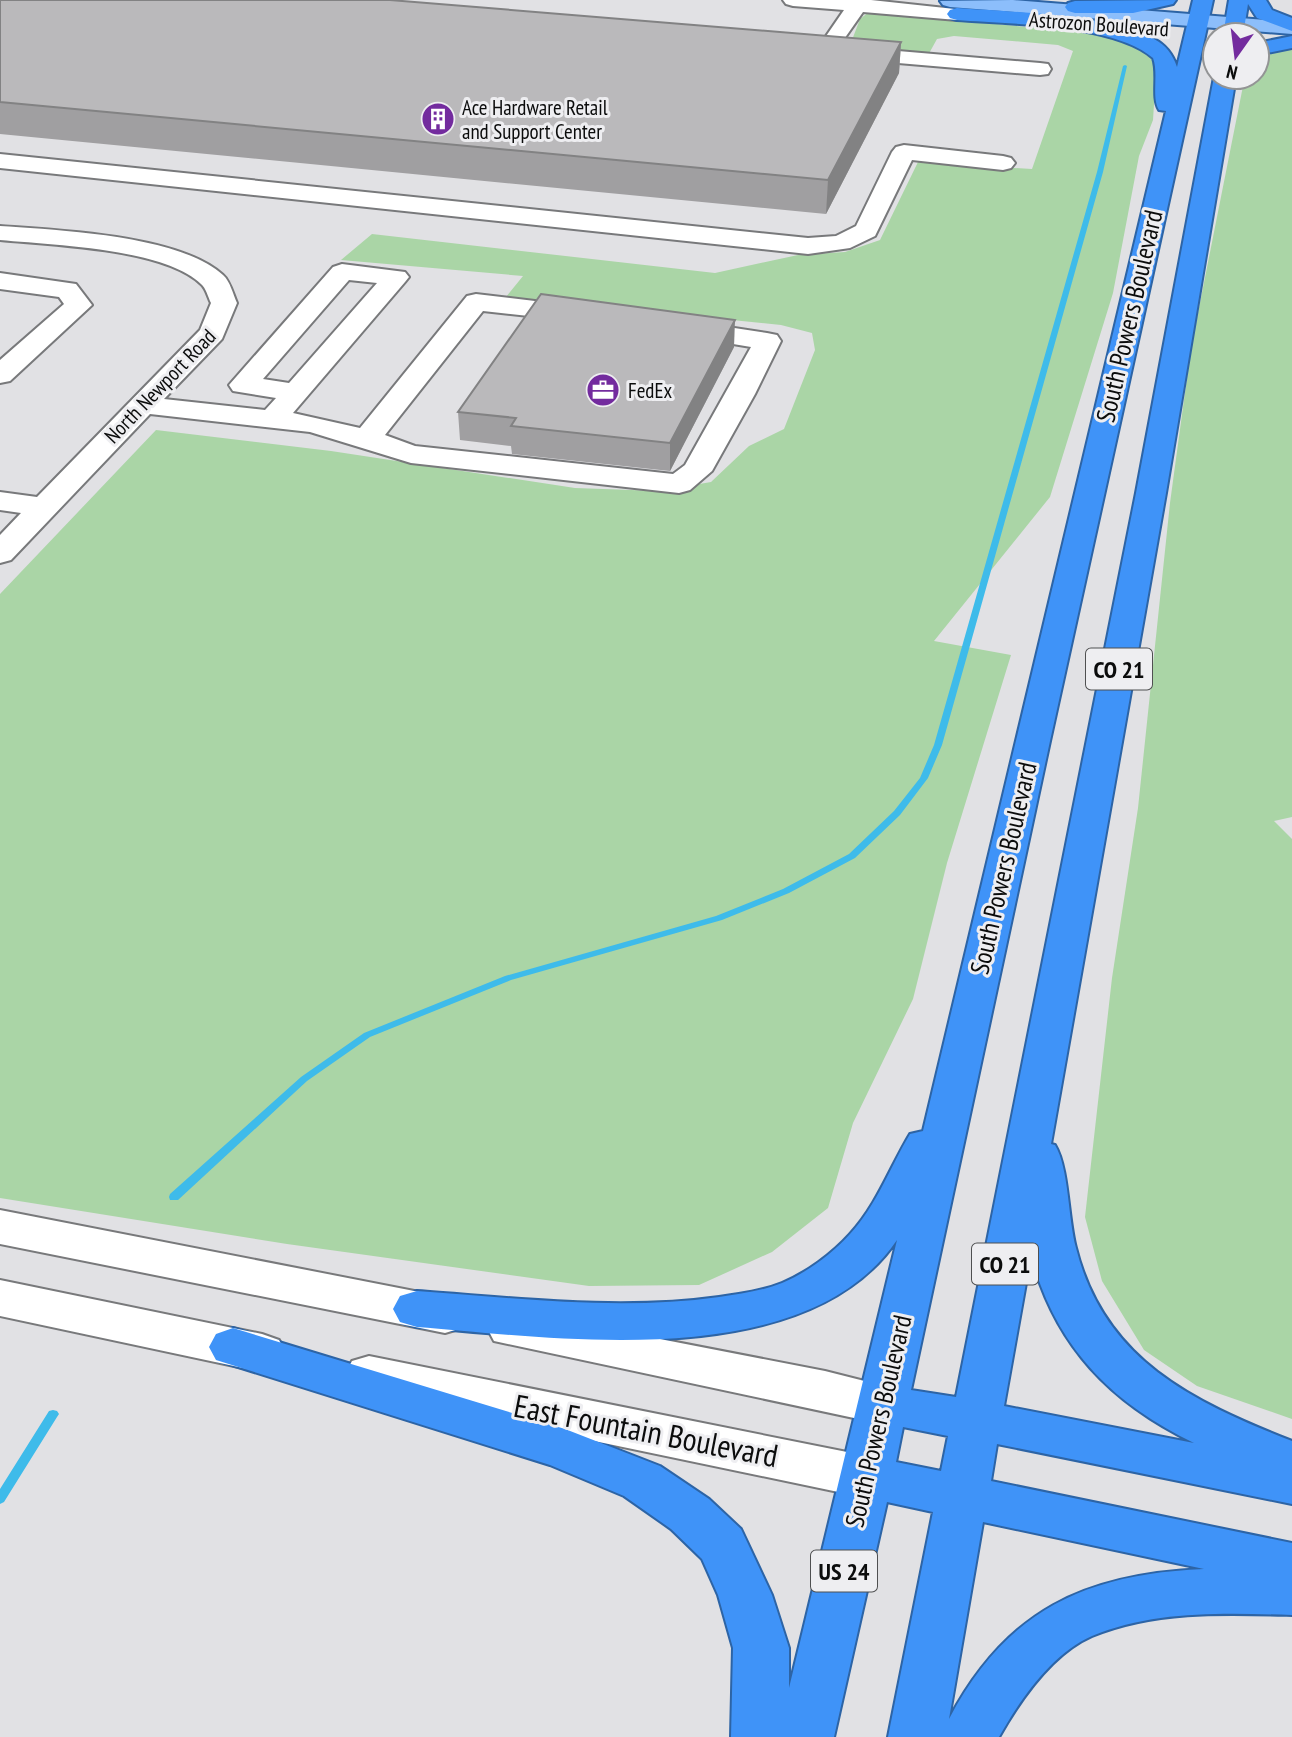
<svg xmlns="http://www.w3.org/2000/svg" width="1292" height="1737" viewBox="0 0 1292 1737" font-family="'PT Sans Narrow',sans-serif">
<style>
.green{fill:#aad5a6}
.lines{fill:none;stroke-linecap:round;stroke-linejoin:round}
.stream{fill:#3ebbea;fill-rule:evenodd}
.minor-casing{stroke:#78797b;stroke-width:4}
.major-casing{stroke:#2d64a5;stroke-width:4}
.highway-casing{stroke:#2d64a5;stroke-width:4}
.minor{fill:#fff;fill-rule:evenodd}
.major{fill:#8cbefb;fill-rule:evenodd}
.highway{fill:#3f93f8;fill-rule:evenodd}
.wall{fill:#a09fa1}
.shaded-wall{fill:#828283}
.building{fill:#bab9bb;stroke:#828283;stroke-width:2}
.labels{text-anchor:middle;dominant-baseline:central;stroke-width:6;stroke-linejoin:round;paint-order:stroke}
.far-street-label{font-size:21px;fill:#0b0c0c;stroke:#eeeef1}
.far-poi-label{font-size:21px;fill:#0b0c0c;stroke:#eeeef1;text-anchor:start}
.shield{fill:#eeeef1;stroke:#4f5051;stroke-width:2}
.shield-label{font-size:24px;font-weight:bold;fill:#0b0c0c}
.street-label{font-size:26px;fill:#0b0c0c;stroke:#eeeef1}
.near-street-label{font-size:32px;fill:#0b0c0c;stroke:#eeeef1}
</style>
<rect width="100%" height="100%" fill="#e1e1e4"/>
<g class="green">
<path d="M869,12l222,21 30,5 29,16 6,18 -3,48 -14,36 -26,137 -63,204 -116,144 77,14 -64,208 -34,136 -60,124 -25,85 -56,44 -73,33 -110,1 -302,-42 -287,-46v-604l156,-164 175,21 244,37 84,3 52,-9 38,-36 35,-17 31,-79 -3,-17 -31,-8 -275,-28 17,-21 -182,-16 31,-26 343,39 83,-18 47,-3 35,-12 38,-78 114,7 41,-118 -15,-6 -104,-9 -17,3 -10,18 -42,-5 -33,-12 8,-21z"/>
<path d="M1292,48v769l-18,4 18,18v580l-95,-33 -53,-36 -42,-69 -17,-64 27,-239 26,-170 32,-305 21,-155 53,-267 2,-4h11v-21l21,-7z"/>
</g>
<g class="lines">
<g class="stream">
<path d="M1125,65l2,1 -24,106 -161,573 -14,33 -28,37 -45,43 -66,35 -67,27 -211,60 -141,57 -63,44 -129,119h-8l-1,-3 1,-3 131,-117 63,-44 141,-57 211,-60 67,-27 66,-35 45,-43 26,-33 14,-33 163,-573 26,-106z"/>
<path d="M53,1410l4,1 2,3 -2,3 -53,85 -4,2v-15l49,-78z"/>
</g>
<defs>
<g id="minor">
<path d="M783,0h88l93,10 3,4 -3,4 -7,2 -94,-8 -21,30 21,6 177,15 8,1 3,5 -3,5 -8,1 -177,-15 -35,-8 -6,-10 22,-32 -51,-4 -7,-2z"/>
<path d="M904,145l99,11 8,2 4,5 -4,5 -8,2 -91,-10 -37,76 -25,12 -42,6 -808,-86v-14l808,84 28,-2 20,-10 36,-74 4,-5z"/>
<path d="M0,226c57,4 180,9 223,49 7,6 10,19 14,28l-15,36 -58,60 101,11 11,-12 -43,-7 -4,-6 104,-118 9,-3 63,8 4,5 -4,5 -112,131 67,15 107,-132 9,-2 117,14 4,6 -4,6 -9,2 -101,-11 -98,124 30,11 258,28 12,-9 66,-118 -78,-13 -4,-6 4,-6 9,-2 85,13 10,2 4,6 -26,53 -43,77 -22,19 -11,3 -268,-30 -101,-31 -160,-18 -139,146 -11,3v-28l21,-22 -21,-3v-18l37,5 163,-167 11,-27c-3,-6 -5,-15 -10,-19 -37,-36 -150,-39 -201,-44zM349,280l28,3 -88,100 -26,-4z"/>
<path d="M0,273l76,11 16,21 -82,76 -10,2v-23l64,-56 -5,-7 -59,-8z"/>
<path d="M0,1210l445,87 17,5 7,13 -7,13 -17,5 -445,-89z"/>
<path d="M0,1280l262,54 17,6 7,13 -7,13 -17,6 -262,-56z"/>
<path d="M511,1310l314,61 75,19 7,14 -7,14 -18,6 -388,-83 -7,-13 7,-13z"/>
<path d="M369,1356l498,100 18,6 8,15 -8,15 -18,6 -498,-104 -17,-5 -8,-14 8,-14z"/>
</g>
<path id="major" d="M1013,0l279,22v12l-342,-27 -7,-2 -3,-4z"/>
<g id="highway">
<path d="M1176,0l-3,4 -40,9h-58l-7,-2 -3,-4 3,-4 7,-2z"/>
<path d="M1193,0h20l-163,741 -139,649 45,7 180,-904 78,-416h22l-70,416 -115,651 4,1c14,23 13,74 21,103 28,112 117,154 216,193v63l-295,-60 -6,37 301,62v72c-66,-2 -138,-5 -200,21 -41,18 -72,64 -93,101h-111l45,-225 -46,-10 -53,235h-103l2,-89 -15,-53 -16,-36 -31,-30 -47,-33 -74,-31 -334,-105 -7,-13 7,-13 17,-6 332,101 95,37 49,33 32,30 31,66 17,53v40l108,-448c-92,135 -339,98 -480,87l-17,-5 -7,-13 7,-13 17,-5c100,7 202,20 302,6 21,-3 43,-6 63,-14 24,-10 50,-29 68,-49 27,-29 40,-67 60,-100l13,-3 243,-1020 -7,-1c-8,-13 0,-36 -6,-52 -38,-34 -145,-34 -196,-38l-7,-2 -3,-4 3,-4 7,-2c53,4 152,6 197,31 12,6 19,16 23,28zM1031,1255c24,91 80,148 163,188l-190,-37zM903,1427l45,9 -7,35 -45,-9zM983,1522l221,47c-120,5 -198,42 -255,150z"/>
<path d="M1229,0h37l6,10 20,8v13l-35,-13 -9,-14 -5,31h-20z"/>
<path d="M1292,36v12l-35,7v-12z"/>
</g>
</defs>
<use href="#minor" class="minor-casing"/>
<use href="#major" class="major-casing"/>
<use href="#highway" class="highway-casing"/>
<use href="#minor" class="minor"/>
<use href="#major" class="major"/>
<use href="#highway" class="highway"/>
</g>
<g class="wall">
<path d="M0,0l901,42 -2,31 -73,141 -826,-80z"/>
<path d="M734,347l-64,124 -158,-17 -1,-8 -51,-6 -2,-28z"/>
</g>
<g class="shaded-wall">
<path d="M901,42l-2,31 -73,141 2,-34z"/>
<path d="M735,320l-1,27 -64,124v-28z"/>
</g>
<g class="building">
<path d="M0,0h390l511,42 -73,138 -828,-78z"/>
<path d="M541,294l194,26 -65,123 -159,-17 5,-8 -58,-6z"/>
</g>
<defs>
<symbol id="building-disc" viewBox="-11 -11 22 22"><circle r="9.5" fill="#732b9e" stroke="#eeeef1"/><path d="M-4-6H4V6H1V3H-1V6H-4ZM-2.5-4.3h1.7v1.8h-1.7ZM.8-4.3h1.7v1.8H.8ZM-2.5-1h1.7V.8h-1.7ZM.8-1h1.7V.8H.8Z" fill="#fff"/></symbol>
<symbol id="office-disc" viewBox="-11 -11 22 22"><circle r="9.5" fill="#732b9e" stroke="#eeeef1"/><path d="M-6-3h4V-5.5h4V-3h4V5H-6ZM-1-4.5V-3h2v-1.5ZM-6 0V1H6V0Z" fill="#fff"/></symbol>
</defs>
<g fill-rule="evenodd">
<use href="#building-disc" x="419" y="100" width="38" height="38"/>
<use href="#office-disc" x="584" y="371" width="38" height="38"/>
</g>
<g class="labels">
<g class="far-street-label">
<text transform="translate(1099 24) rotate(4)">Astrozon Boulevard</text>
<text transform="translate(160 386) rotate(-46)">North Newport Road</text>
</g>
<g class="far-poi-label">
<text x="462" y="107">Ace Hardware Retail<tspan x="462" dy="24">and Support Center</tspan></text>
<text x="628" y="390">FedEx</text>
</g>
<g class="shield">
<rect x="1086" y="648.5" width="66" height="41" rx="5"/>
<rect x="972" y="1243.5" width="66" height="41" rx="5"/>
<rect x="811" y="1550.5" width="66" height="41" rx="5"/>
</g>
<g class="shield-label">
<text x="1119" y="669">CO 21</text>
<text x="1005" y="1264">CO 21</text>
<text x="844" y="1571">US 24</text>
</g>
<g class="street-label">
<text transform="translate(1129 316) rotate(-77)">South Powers Boulevard</text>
<text transform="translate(1003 868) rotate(-77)">South Powers Boulevard</text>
<text transform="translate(878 1421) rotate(-77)">South Powers Boulevard</text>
</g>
<g class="near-street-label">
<text transform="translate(646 1430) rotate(11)">East Fountain Boulevard</text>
</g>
</g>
<g transform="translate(1236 56) rotate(194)"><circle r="33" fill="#eeeef1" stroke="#939495" stroke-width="2"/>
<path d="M0-5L12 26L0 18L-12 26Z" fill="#732b9e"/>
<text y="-10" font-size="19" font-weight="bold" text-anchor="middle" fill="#0b0c0c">N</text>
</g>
</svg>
